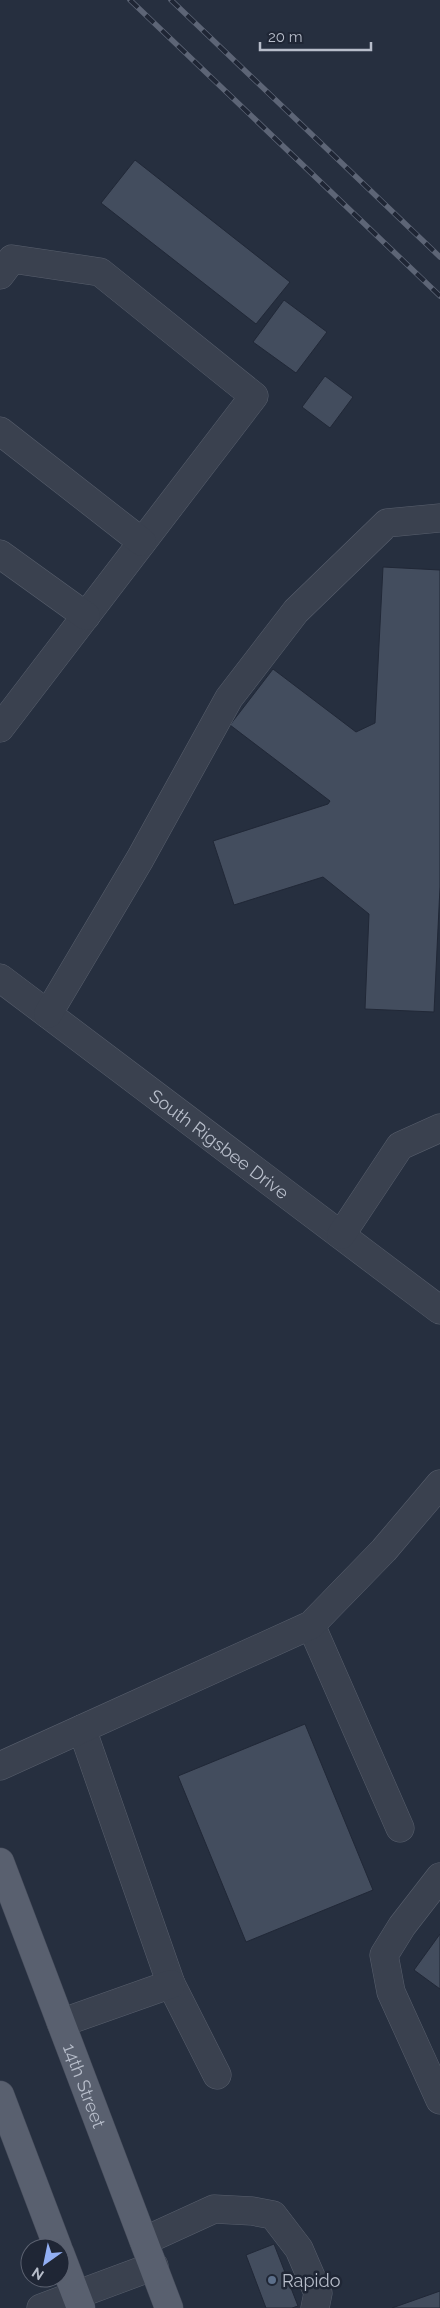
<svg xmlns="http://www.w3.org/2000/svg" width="440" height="2308" viewBox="0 0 440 2308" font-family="Raleway,sans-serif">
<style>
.building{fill:#434d5e;stroke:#212837}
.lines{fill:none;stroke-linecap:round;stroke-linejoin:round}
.minor-casing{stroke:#585f6d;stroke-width:29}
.major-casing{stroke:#444a59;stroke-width:29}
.minor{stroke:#3a414f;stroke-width:28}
.major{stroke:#59606f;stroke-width:28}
.rail-casing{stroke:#5d6576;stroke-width:5.5}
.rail{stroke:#1f2635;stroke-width:4;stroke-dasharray:11;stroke-linecap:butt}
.service-dot{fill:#5c6f8a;stroke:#1f2635;stroke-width:2}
.labels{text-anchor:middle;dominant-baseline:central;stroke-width:5;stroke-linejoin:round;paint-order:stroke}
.street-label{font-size:18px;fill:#b7bdca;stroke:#1f2635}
.poi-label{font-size:18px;fill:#b7bdca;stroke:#1f2635;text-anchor:start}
</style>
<rect width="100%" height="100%" fill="#262f3f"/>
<g class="building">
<path d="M135,160l155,122 -34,42 -155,-121z"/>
<path d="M284,300l43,32 -31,41 -43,-31z"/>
<path d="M325,376l28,21 -23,31 -28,-21z"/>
<path d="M383,567l57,3v317l-6,125 -69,-3 4,-95 -46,-37 -89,28 -21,-64 115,-37 2,-3 -100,-76 43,-56 83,63 19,-9z"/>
<path d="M305,1724l68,166 -127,52 -68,-166z"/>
<path d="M440,1934v55l-26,-19z"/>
<path d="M274,2244l24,62 -6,2h-26l-20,-53z"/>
<path d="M440,2291v17h-48z"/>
</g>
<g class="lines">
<defs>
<g id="minor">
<path d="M0,275l12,-16 88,13 154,124 -254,332"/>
<path d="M0,431l142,111"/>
<path d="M0,554l86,62"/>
<path id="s1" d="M0,978l440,332"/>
<path d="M48,1014l92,-155 89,-161 67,-87 91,-88 53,-5"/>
<path d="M341,1235l59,-89 40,-18"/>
<path d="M311,1625l89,203"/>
<path d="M82,1729l89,255 46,91"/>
<path d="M0,1766l311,-141 73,-75 56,-66"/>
<path d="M440,1877l-38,49 -18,29 7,37 49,108"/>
<path d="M61,2023l110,-39"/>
<path d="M144,2241l70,-32 38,2 21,4 26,34 19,44 -3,15"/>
<path d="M41,2308l113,-42"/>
</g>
<g id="major">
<path id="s2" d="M0,1862l169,446"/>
<path d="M0,2095l58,153"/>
<path d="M60,2253l21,55"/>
</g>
</defs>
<use href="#minor" class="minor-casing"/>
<use href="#major" class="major-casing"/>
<use href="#minor" class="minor"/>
<use href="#major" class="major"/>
<defs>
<g id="rail">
<path d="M130,0l310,296"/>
<path d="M171,0l269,257"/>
</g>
</defs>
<use href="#rail" class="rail-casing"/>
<use href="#rail" class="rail"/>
</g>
<circle class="service-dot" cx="272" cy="2280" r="5"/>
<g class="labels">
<g class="street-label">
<text stroke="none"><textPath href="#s1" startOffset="275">South Rigsbee Drive</textPath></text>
<text stroke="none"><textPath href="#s2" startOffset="239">14th Street</textPath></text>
</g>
<g class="poi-label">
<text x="282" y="2280">Rapido</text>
</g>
</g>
<g transform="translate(45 2263) rotate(213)"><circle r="24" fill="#1f2635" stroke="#5c6271"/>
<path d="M0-4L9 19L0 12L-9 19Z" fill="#92aff4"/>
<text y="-8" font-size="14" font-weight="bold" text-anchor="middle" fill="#b7bdca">N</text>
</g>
<path d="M260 42v8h111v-8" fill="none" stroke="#b7bdca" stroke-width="2.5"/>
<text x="268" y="42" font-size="15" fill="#b7bdca" stroke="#1f2635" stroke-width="4" paint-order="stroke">20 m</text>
</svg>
